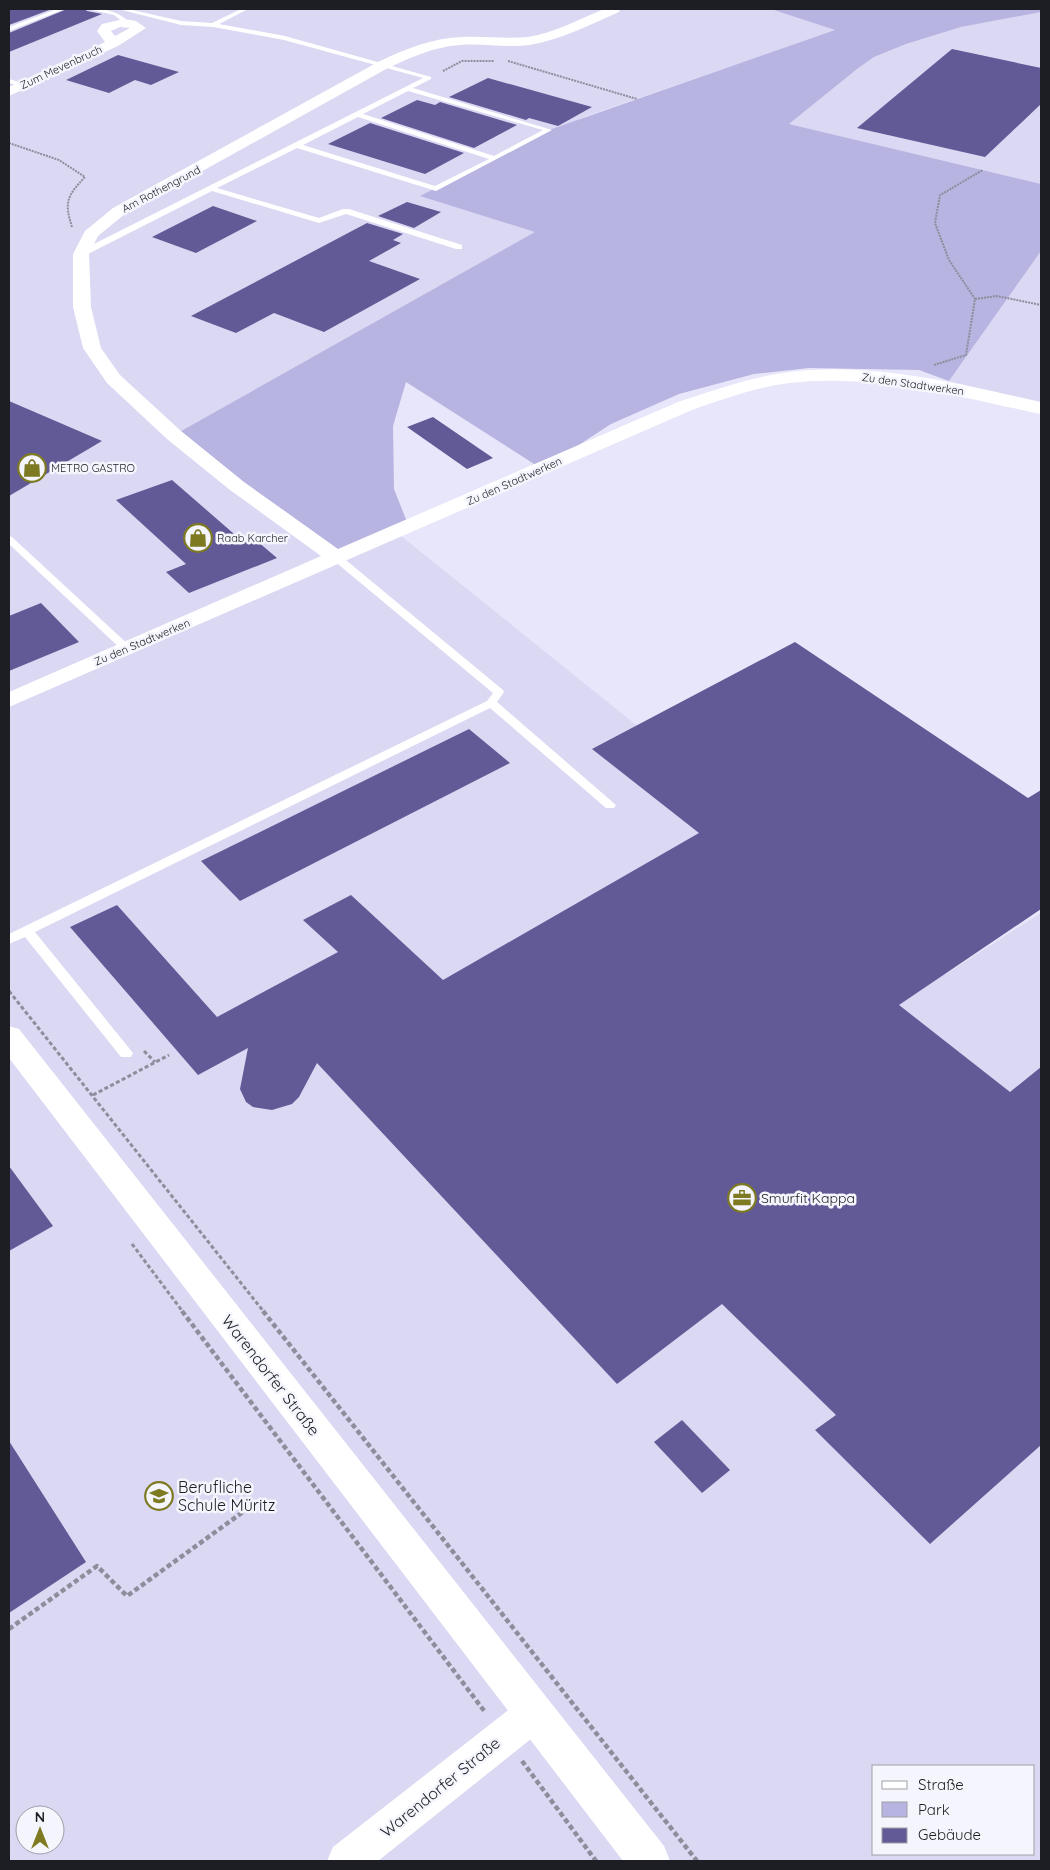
<svg xmlns="http://www.w3.org/2000/svg" width="1050" height="1870" viewBox="0 0 1050 1870" font-family="Quicksand,sans-serif">
<style>
.built{fill:#dad8f3;fill-rule:evenodd}
.green{fill:#b7b4e1}
.building{fill:#615a96}
.lines{fill:none;stroke-linecap:round;stroke-linejoin:round}
.path-far2{stroke:#8d8d9b;stroke-width:2;stroke-dasharray:2 1;stroke-linecap:butt}
.path-far1{stroke:#8d8d9b;stroke-width:3;stroke-dasharray:4 2.5;stroke-linecap:butt}
.path{stroke:#8d8d9b;stroke-width:4.5;stroke-dasharray:5 3;stroke-linecap:butt}
.lane{fill:#fff;fill-rule:evenodd}
.street{fill:#fff;fill-rule:evenodd}
.secondary{fill:#fff;fill-rule:evenodd}
.labels{text-anchor:middle;dominant-baseline:central;stroke-width:5;stroke-linejoin:round;paint-order:stroke}
.far-street-label{font-size:11px;fill:#1d1d24;stroke:#f5f5fd}
.far-poi-label{font-size:11px;fill:#1d1d24;stroke:#f5f5fd;text-anchor:start}
.poi-label{font-size:14px;fill:#1d1d24;stroke:#f5f5fd;text-anchor:start}
.near-street-label{font-size:16px;fill:#1d1d24;stroke:#f5f5fd}
.near-poi-label{font-size:16px;fill:#1d1d24;stroke:#f5f5fd;text-anchor:start}
</style>
<rect width="100%" height="100%" fill="#e7e6fa"/>
<g class="built">
<path d="M9,9h762l65,21 -250,86 -165,80 115,36 -362,203 222,97 550,442 95,-61v948h-1032zM874,1766h160v88h-160zM25,1815h30v30h-30z"/>
<path d="M1041,12v172l-252,-60 68,-55 17,-12 32,-13 55,-17z"/>
<path d="M1041,251v153l-92,-23z"/>
</g>
<path class="green" d="M771,9h270v3l-80,15 -55,17 -32,13 -17,12 -68,55 252,60v67l-92,130 -30,-11 -110,-2 -55,6 -75,20 -68,30 -69,45 -136,-87 -13,44 1,63 15,38 -72,31 -163,-123 361,-203 -115,-36 129,-66 286,-100z"/>
<g class="building">
<path d="M9,9h43l-43,16z"/>
<path d="M67,9h18l2,2 15,3 -93,38v-19z"/>
<path d="M952,49l89,19v36l-56,53 -128,-29z"/>
<path d="M118,55l61,17 -28,13 -16,-5 -26,13 -43,-13z"/>
<path d="M488,78l104,29 -34,19 -29,-8 -3,2 -77,-23z"/>
<path d="M417,100l18,5 5,-3 77,23 -43,23 -93,-30z"/>
<path d="M370,123l94,30 -39,21 -97,-30z"/>
<path d="M407,202l34,10 -27,16 -36,-12z"/>
<path d="M213,206l44,15 -61,32 -44,-16z"/>
<path d="M367,223l36,11 -10,6 8,3 -32,18 51,18 -96,53 -50,-19 -38,20 -45,-17z"/>
<path d="M9,401l93,40 -93,55z"/>
<path d="M433,417l60,41 -26,11 -60,-42z"/>
<path d="M172,480l69,60 10,-4 26,22 -88,35 -23,-21 20,-8 -70,-64z"/>
<path d="M41,603l38,39 -70,29v-55z"/>
<path d="M795,642l233,156 13,-8v119l-142,96 111,87 31,-25v378l-111,99 -115,-114 21,-15 -114,-111 -105,80 -300,-321 -18,34 -7,7 -20,6 -19,-3 -7,-5 -6,-13 8,-41 -50,27 -128,-148 47,-22 100,112 121,-65 -35,-32 48,-25 92,85 256,-147 -107,-84z"/>
<path d="M469,729l41,34 -270,138 -39,-40z"/>
<path d="M9,1166l44,60 -44,25z"/>
<path d="M682,1420l48,50 -28,23 -48,-51z"/>
<path d="M9,1441l77,121 -77,51z"/>
</g>
<g class="lines">
<g class="path-far2">
<path d="M508,61l129,38"/>
<path d="M443,71l19,-10h32"/>
<path d="M9,143l50,17 26,17c-18,19 -21,25 -13,50"/>
<path d="M975,299l22,-3 44,9"/>
<path d="M934,365l32,-10 9,-56 -26,-39 -14,-37 5,-28 43,-25"/>
</g>
<g class="path-far1">
<path d="M9,991l255,321"/>
<path d="M144,1051l11,11"/>
<path d="M93,1095l76,-40"/>
<path d="M132,1244l51,68"/>
</g>
<g class="path">
<path d="M182,1311l303,401"/>
<path d="M263,1311l434,550"/>
<path d="M9,1629l88,-63 30,30 120,-87"/>
<path d="M522,1761l74,100"/>
</g>
<g class="lane">
<path d="M57,9h8l-56,22v-4z"/>
<path d="M87,9c16,-1 31,2 42,13l-5,1 -10,-8z"/>
<path d="M118,9h10l53,12 31,2 29,-14h7l-29,15 66,12 146,41v2l-18,9 139,42 -116,61 -139,-43 -80,40 102,30 24,-9h6l113,36v4h-6l-110,-35 -27,9 -107,-32 -128,65h-6v-4l345,-174 -139,-38 -71,-13 -32,-2zM408,91l135,39 -49,26 -131,-42zM358,117l131,42 -54,27 -132,-41z"/>
<path d="M9,79l17,5 1,1 -3,2 -15,-4z"/>
<path d="M9,536l3,1 119,110 1,2 -1,2h-8l-114,-107z"/>
<path d="M337,555l4,1 162,134 1,2 -7,10 119,103 -2,3h-8l-116,-100 -455,224 98,121 -2,4h-10l-96,-120 -16,7v-10l478,-233 6,-8 -160,-133v-4z"/>
</g>
<g class="street">
<path d="M604,9h16l-1,3c-30,13 -58,28 -90,33 -22,3 -46,-2 -69,0 -27,2 -48,12 -72,23l-263,146 -27,22 -9,18 2,53 10,41 19,27 61,56 63,51 94,67 340,-147c36,-12 73,-25 111,-30 83,-11 171,12 252,30v12c-82,-17 -166,-41 -251,-31 -34,4 -66,16 -98,27l-683,297v-15l312,-136 -91,-66 -63,-51 -60,-56 -24,-35 -10,-41v-53l12,-23 28,-23 265,-146c27,-13 54,-24 84,-25 22,-1 45,2 66,0 27,-4 51,-18 76,-28z"/>
<path d="M124,19l12,2 10,7 -28,18 -109,50v-9l96,-45 -8,-11 5,-7zM120,27l10,1 -15,8 -4,-5z"/>
<path d="M533,1695l13,6 6,13 -6,13 -168,134h-51l6,-14 187,-146z"/>
</g>
<path class="secondary" d="M9,1026l10,3 645,817 6,15h-47l-614,-803z"/>
</g>
<defs>
<symbol id="shop-ring" viewBox="-11 -11 22 22"><circle r="9.5" fill="#f5f5fd" stroke="#7d7a21" stroke-width="1.5"/><path d="M-5-2.5h2.3a2.7 3.5 0 0 1 5.4 0H5L5.5 6h-11ZM-1.5-2.5h3a1.5 2.3 0 0 0-3 0Z" fill="#7d7a21"/></symbol>
<symbol id="office-ring" viewBox="-11 -11 22 22"><circle r="9.5" fill="#f5f5fd" stroke="#7d7a21" stroke-width="1.5"/><path d="M-6-3h4V-5.5h4V-3h4V5H-6ZM-1-4.5V-3h2v-1.5ZM-6 0V1H6V0Z" fill="#7d7a21"/></symbol>
<symbol id="school-ring" viewBox="-11 -11 22 22"><circle r="9.5" fill="#f5f5fd" stroke="#7d7a21" stroke-width="1.5"/><path d="M0-5L7-2L0 1L-7-2ZM-4 1L0 2.5L4 1V4Q0 6-4 4Z" fill="#7d7a21"/></symbol>
</defs>
<g fill-rule="evenodd">
<use href="#shop-ring" x="16" y="452" width="32" height="32"/>
<use href="#shop-ring" x="182" y="522" width="32" height="32"/>
<use href="#office-ring" x="726" y="1182" width="32" height="32"/>
<use href="#school-ring" x="143" y="1480" width="32" height="32"/>
</g>
<g class="labels">
<g class="far-street-label">
<text transform="translate(61 67) rotate(-25)">Zum Mevenbruch</text>
<text transform="translate(161 189) rotate(-28)">Am Rothengrund</text>
<text transform="translate(913 384) rotate(8)">Zu den Stadtwerken</text>
<text transform="translate(514 481) rotate(-24)">Zu den Stadtwerken</text>
<text transform="translate(142 642) rotate(-23)">Zu den Stadtwerken</text>
</g>
<g class="far-poi-label">
<text x="51" y="468">METRO GASTRO</text>
<text x="217" y="538">Raab Karcher</text>
</g>
<g class="poi-label">
<text x="761" y="1198">Smurfit Kappa</text>
</g>
<g class="near-street-label">
<text transform="translate(271 1375) rotate(52)">Warendorfer Straße</text>
<text transform="translate(440 1787) rotate(-39)">Warendorfer Straße</text>
</g>
<g class="near-poi-label">
<text x="178" y="1487">Berufliche<tspan x="178" dy="18">Schule Müritz</tspan></text>
</g>
</g>
<rect width="1050" height="1870" fill="none" stroke="#1d1d24" stroke-width="20"/>
<rect x="872" y="1765" width="162" height="90" fill="#f5f5fd" stroke="#9f9fa6"/>
<rect x="882" y="1781" width="25" height="8" fill="#ffffff" stroke="#9f9fa6"/>
<text x="918" y="1790" font-size="15" fill="#1d1d24">Straße</text>
<rect x="882" y="1802" width="25" height="15" fill="#b7b4e1" stroke="#9f9fa6"/>
<text x="918" y="1815" font-size="15" fill="#1d1d24">Park</text>
<rect x="882" y="1828" width="25" height="15" fill="#615a96" stroke="#9f9fa6"/>
<text x="918" y="1840" font-size="15" fill="#1d1d24">Gebäude</text>
<g transform="translate(40 1830)"><circle r="24" fill="#f5f5fd" stroke="#9f9fa6"/>
<path d="M0-4L9 19L0 12L-9 19Z" fill="#7d7a21"/>
<text y="-8" font-size="14" font-weight="bold" text-anchor="middle" fill="#1d1d24">N</text>
</g>
</svg>
